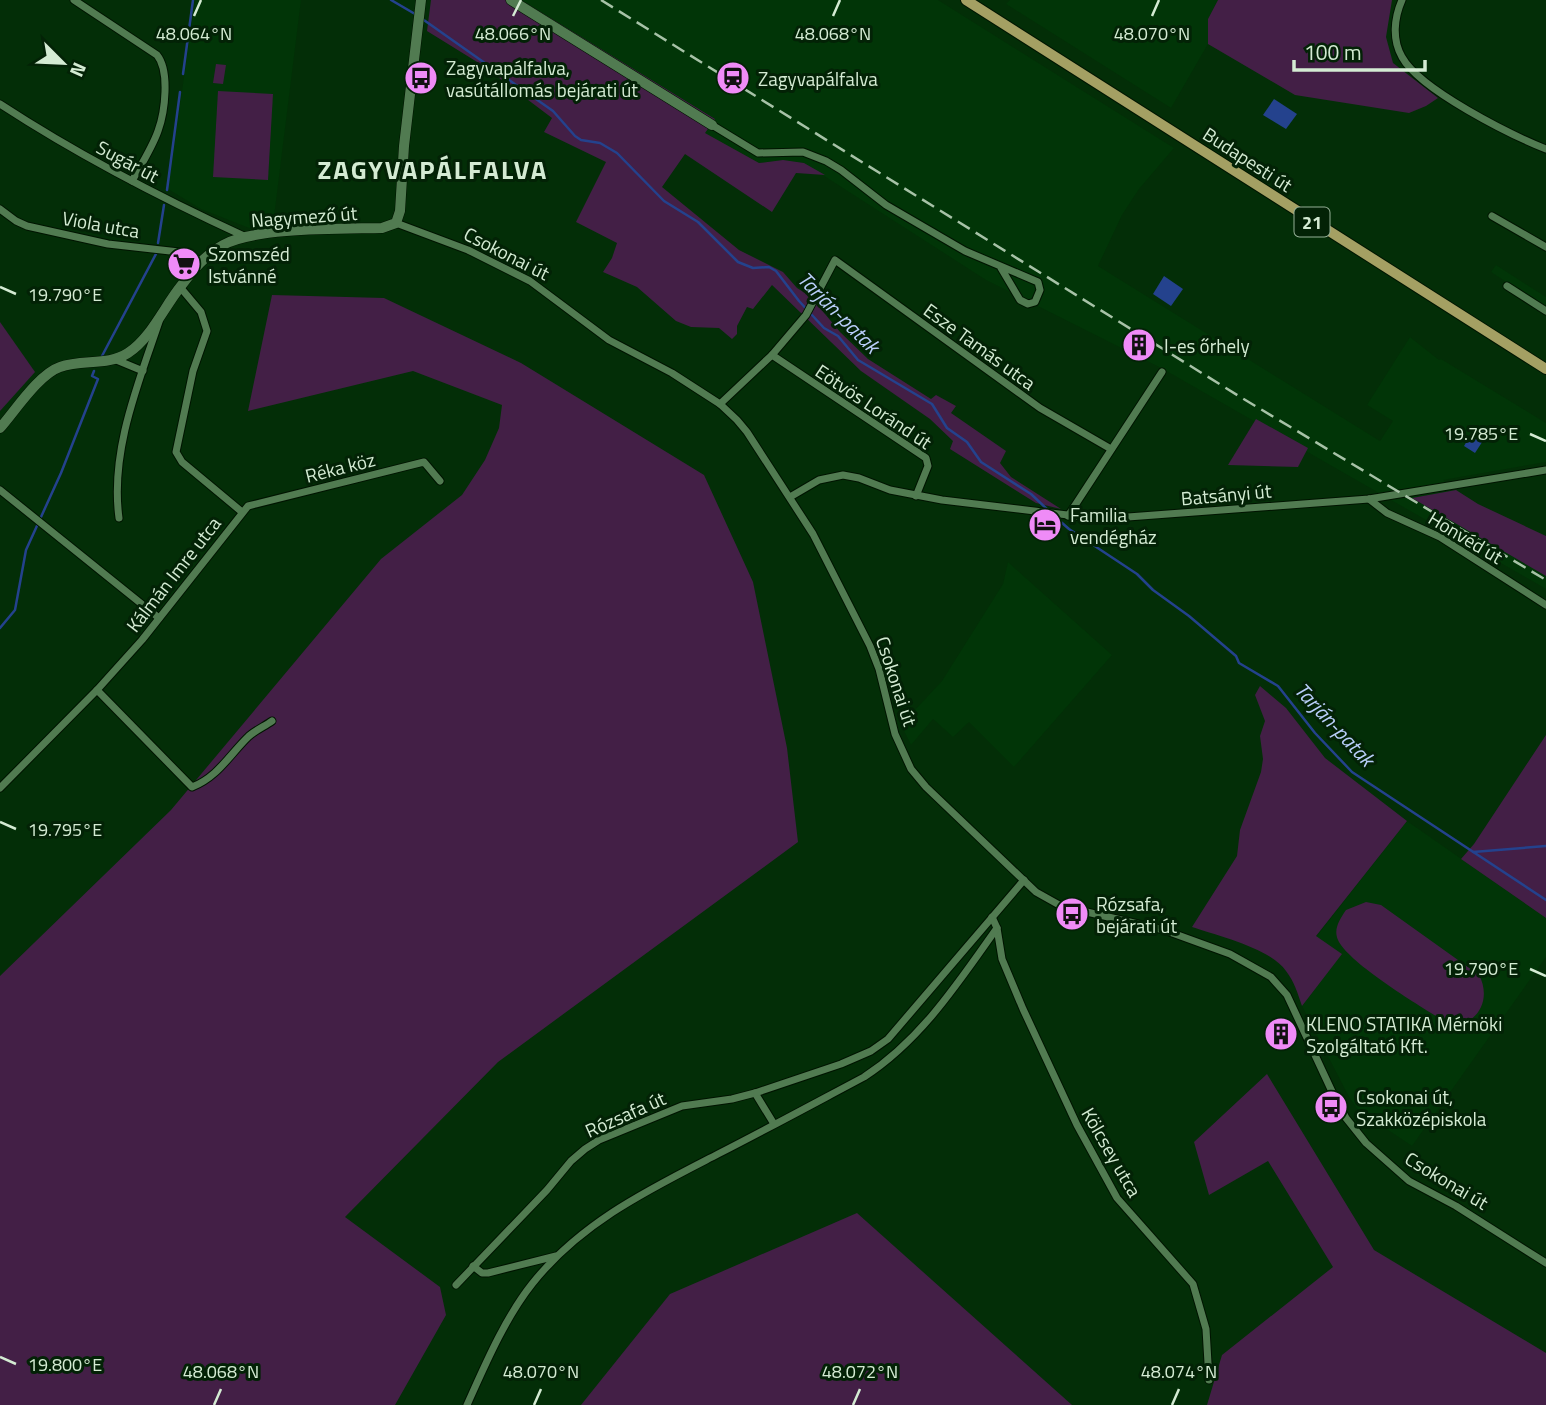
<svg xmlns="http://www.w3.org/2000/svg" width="1546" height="1405" viewBox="0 0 1546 1405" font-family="'Titillium Web',sans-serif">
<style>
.built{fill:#013507}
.green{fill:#431f46}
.water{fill:#24428d}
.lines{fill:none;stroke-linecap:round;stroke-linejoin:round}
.stream{stroke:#24428d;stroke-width:2.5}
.street-casing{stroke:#001400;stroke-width:9}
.secondary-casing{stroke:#001400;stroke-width:11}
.primary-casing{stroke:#001400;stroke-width:12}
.street{stroke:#517b51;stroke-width:7}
.secondary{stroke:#517b51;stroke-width:10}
.primary{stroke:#a4a063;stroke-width:10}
.rail{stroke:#a7c2a7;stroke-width:2.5;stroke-dasharray:14 7;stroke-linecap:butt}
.ticks{fill:none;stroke:#d4ebd3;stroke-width:2.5}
.labels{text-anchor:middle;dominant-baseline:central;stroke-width:6;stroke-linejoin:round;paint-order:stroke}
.shield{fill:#032206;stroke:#95af96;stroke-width:2}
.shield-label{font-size:18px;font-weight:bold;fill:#d4ebd3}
.poi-label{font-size:19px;fill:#d4ebd3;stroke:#032206;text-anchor:start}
.street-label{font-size:19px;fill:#d4ebd3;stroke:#032206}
.water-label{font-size:21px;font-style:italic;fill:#b9cef9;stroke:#032206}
.district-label{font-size:26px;font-weight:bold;letter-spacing:2px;fill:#d4ebd3;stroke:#032206}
.ticks-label{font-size:18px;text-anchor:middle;fill:#d4ebd3;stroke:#032206;stroke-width:6;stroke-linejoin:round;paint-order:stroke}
</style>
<rect width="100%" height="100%" fill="#032e07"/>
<g class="built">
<path d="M195,0h106l-28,225 -24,3 -48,-19 -33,-20z"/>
<path d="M521,0h417l236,148 -35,41 -17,26 -24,51 282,175 13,-20 -26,-16 43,-68 29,23 2,-1 105,64v39l-103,18 13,10 -42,8 132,78v13l-383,-220 -177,-89 -182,-117 -21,-3 -24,3 -55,-30 11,-14z"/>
<path d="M1010,0h208l-10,19v25l-37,64 -165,-104z"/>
<path d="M1496,265l50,32v11l-55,-36z"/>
<path d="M1008,562l104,93 -98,112 -45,-45 -16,15 -20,-18 -22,26 -10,-20 41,-44 61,-97z"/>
<path d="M1407,821l139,97v39l-134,189 -54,-36 -9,-13 -47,-91 39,-52 -25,-17z"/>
</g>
<g class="green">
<path d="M431,0h90l194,119 -10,14 54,30 24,-3 21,3 21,12 -29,-2 -24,39 -87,-58 -23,33 77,63 44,22 14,16 13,8 30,36 28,27 63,40 5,-4 20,11 -5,7 55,38 -6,12 11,14 50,32 -25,-6 -86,-54 3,-8 -23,-22 -69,-48 -89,-86 -19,24 -6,-2 -10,19v8l-5,5 -13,-11 -28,-1 -15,-6 -39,-34 -34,-15 9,-14 5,-15 -41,-21 30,-60 -62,-30 8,-14 -70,-53 -55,-34z"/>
<path d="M1218,0h174l-6,37 7,26 45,35 -12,8 -17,7 -114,-18 -87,-51v-25z"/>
<path d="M216,64l10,1 -3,19 -10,-1z"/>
<path d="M218,91l55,3 -5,86 -55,-3z"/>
<path d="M272,295l112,3 137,65 183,112 49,107 34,166 11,94 -300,220 -153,155 95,70 6,28 -51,90h-395v-429l171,-166 210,-251 81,-64 23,-35 14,-32 3,-23 -89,-34 -165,40z"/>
<path d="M0,322l35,50 -35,39z"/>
<path d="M1256,419l52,29 -10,19 -70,-2z"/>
<path d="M1456,490l22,14 68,32v40l-134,-78z"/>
<path d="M1260,686l26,22 39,50 82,63 -91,115 26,18 -40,52c-4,-12 -8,-25 -16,-35 -16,-23 -68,-35 -94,-44l45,-71 3,-26 21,-58 2,-13 -3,-23 5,-15 -10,-26z"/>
<path d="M1546,735v183l-85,-59 13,-15z"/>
<path d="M1366,902l15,3 98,70c13,24 -1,53 -31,48 -24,-14 -100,-60 -110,-83 -5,-11 2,-21 8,-30z"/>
<path d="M1267,1074l107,176 172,103v52h-339l15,-50 111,-88 -65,-106 -59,34 -15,-53z"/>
<path d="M857,1213l215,192h-491l89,-111z"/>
</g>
<g class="water">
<path d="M1274,99l23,15 -11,15 -23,-14z"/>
<path d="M1164,276l19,13 -12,17 -18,-12z"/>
<path d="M1476,426l12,7 -13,20 -11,-7z"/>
</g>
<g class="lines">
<g class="stream">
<path d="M391,0l24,14"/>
<path d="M421,18l132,93 22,25 6,4 19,3 17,10 47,48 34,21 40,40 15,6 16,-1 7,4 23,30 25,27 14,8 20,24 74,44 15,24 20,14 14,20 50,32 18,17"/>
<path d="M183,74l10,-74"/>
<path d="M167,190l13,-98"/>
<path d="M158,243l6,-38"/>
<path d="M102,356l55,-104"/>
<path d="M1054,516l15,13 68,45 16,16 36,26 47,40 3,7 39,23 37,47 37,39 194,128"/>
<path d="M0,628l15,-18 11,-60 35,-77 37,-94 -6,-3 2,-5"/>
<path d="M1473,852l73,-6"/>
</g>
<defs>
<g id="street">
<path d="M74,0l83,55c13,16 8,57 1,76 -6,17 -17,34 -26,50"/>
<path d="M1402,0c-8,18 -10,40 0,57 18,33 109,78 144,92"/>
<path d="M0,104c78,51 161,94 246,133"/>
<path d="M712,125l46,28 45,-1 23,9 15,9 45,35 79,46 73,31 2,8 -5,12 -7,2 -8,-4 -19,-32"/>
<path d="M0,209l16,12 11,5 81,18 71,8 22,9"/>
<path d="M1492,216l54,31"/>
<path d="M396,223l72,27 62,31 79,59 63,33 48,31 17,16 10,12 66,102 57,112 9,23 16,65 16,35 15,18 110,105 25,14 103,24 66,24 41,23 16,18 48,103 11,20 20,25 43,38 47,25 90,57"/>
<path d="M1507,286l39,25"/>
<path d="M180,287l21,25 6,19 -14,40 -17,81 6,10 60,50"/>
<path d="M772,355l154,103 2,8 -12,30"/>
<path d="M114,359l29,12"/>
<path d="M720,404l52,-49 34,-40 29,-55 205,148 71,41"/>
<path d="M0,490l159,128"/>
<path d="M790,497l29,-17 24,-5 16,3 31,12 52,10 159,19 268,-20 177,-29"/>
<path d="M1369,499l18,14 53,24 106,68"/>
<path d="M1068,516l94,-144"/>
<path d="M119,518c-9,-66 19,-134 40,-196"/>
<path d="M97,690l95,97c26,-10 38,-33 57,-51 7,-6 16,-10 23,-15"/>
<path d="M0,788l97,-98 45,-50 106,-134 176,-44 16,19"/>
<path d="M992,917l5,11 5,31 21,50 54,116 40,73 76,86 13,45 3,51"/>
<path d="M755,1093l19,31"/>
<path d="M473,1266l9,7h6l68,-17"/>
<path d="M456,1285l91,-95 24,-29 14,-12 14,-9 83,-34 50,-7 23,-6 86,-29 30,-13 17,-12 136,-159"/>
<path d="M467,1405c18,-40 38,-87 65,-121 49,-62 118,-95 186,-130 49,-25 97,-51 146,-77 57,-37 94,-94 133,-149"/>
</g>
<g id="secondary">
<path d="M511,0l201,125"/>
<path d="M0,428c15,-17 39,-54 60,-61 22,-8 48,-1 68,-14 23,-15 36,-46 53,-67 12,-16 24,-31 42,-41 32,-18 120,-16 159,-17l14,-5 4,-12 4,-65 17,-146"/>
</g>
<path id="primary" d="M966,0l580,369"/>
</defs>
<use href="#street" class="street-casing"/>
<use href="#secondary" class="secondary-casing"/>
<use href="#primary" class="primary-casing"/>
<use href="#street" class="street"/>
<use href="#secondary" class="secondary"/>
<use href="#primary" class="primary"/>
<path class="rail" d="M601,0l641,398 304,182"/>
</g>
<path class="ticks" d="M194,16l7,-16M513,16l8,-16M833,16l7,-16M1152,16l7,-16M0,287l16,7M1530,434l16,7M0,822l16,7M1530,969l16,7M0,1357l16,7M214,1405l7,-16M534,1405l7,-16M853,1405l7,-16M1172,1405l7,-16"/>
<defs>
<symbol id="bus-disc" viewBox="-11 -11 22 22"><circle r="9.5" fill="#ef8bf7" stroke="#032206"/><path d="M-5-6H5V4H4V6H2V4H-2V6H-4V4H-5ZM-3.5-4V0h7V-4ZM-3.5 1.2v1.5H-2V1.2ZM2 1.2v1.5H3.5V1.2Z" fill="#111"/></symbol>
<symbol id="station-disc" viewBox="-11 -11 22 22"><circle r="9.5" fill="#ef8bf7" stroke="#032206"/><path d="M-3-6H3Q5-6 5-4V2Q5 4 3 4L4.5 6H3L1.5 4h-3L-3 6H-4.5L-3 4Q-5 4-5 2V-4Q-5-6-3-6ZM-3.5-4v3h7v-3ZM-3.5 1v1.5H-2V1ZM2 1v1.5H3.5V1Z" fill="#111"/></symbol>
<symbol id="supermarket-disc" viewBox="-11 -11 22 22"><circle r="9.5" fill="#ef8bf7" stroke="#032206"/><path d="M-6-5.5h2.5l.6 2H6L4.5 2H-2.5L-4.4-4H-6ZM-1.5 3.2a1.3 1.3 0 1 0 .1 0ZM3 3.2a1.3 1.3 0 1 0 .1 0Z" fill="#111"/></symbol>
<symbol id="building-disc" viewBox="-11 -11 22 22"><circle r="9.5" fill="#ef8bf7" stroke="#032206"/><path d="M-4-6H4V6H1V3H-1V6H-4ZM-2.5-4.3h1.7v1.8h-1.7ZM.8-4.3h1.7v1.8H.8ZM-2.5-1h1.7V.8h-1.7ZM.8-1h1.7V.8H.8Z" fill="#111"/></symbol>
<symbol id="hotel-disc" viewBox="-11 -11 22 22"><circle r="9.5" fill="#ef8bf7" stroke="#032206"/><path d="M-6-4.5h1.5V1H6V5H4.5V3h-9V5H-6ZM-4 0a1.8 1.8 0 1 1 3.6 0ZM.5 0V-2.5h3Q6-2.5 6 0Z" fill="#111"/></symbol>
</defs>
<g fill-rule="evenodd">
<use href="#bus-disc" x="402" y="59" width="38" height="38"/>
<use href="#station-disc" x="714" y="59" width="38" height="38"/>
<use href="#supermarket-disc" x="165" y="245" width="38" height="38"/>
<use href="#building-disc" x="1120" y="326" width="38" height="38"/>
<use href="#hotel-disc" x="1026" y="506" width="38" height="38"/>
<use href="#bus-disc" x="1053" y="895" width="38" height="38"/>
<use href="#building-disc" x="1262" y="1015" width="38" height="38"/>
<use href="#bus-disc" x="1312" y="1088" width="38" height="38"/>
</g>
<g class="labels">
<rect class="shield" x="1294.5" y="207.5" width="35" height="29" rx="5"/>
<g class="shield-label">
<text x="1312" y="222">21</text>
</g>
<g class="poi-label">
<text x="446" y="67">Zagyvapálfalva,<tspan x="446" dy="22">vasútállomás bejárati út</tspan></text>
<text x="758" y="78">Zagyvapálfalva</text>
<text x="208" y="253">Szomszéd<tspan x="208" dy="22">Istvánné</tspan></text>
<text x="1164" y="345">I-es őrhely</text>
<text x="1070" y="514">Familia<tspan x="1070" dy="22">vendégház</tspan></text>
<text x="1096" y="903">Rózsafa,<tspan x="1096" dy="22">bejárati út</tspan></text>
<text x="1306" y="1023">KLENO STATIKA Mérnöki<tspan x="1306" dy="22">Szolgáltató Kft.</tspan></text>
<text x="1356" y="1096">Csokonai út,<tspan x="1356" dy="22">Szakközépiskola</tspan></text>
</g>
<g class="street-label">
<text transform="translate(1248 159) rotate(33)">Budapesti út</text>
<text transform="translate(128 161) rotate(28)">Sugár út</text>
<text transform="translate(304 216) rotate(-4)">Nagymező út</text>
<text transform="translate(101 224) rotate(10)">Viola utca</text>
<text transform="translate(507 253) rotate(27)">Csokonai út</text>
<text transform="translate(980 346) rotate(36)">Esze Tamás utca</text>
<text transform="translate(874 406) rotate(34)">Eötvös Loránd út</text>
<text transform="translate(340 467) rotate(-14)">Réka köz</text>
<text transform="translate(1226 494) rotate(-5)">Batsányi út</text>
<text transform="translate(1466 537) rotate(31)">Honvéd út</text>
<text transform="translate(173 574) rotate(-52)">Kálmán Imre utca</text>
<text transform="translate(897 681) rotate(72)">Csokonai út</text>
<text transform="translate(625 1114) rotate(-24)">Rózsafa út</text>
<text transform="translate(1112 1152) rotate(60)">Kölcsey utca</text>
<text transform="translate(1447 1180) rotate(31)">Csokonai út</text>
</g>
<g class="water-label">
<text transform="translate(839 312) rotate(45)">Tarján-patak</text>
<text transform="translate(1335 724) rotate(47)">Tarján-patak</text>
</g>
<g class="district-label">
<text x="433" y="169">ZAGYVAPÁLFALVA</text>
</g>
</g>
<g class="ticks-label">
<text x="513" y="40">48.066°N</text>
<text x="833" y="40">48.068°N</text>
<text x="1152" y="40">48.070°N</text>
<text x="194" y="40">48.064°N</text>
<text x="65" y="301">19.790°E</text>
<text x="1481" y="440">19.785°E</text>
<text x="65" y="836">19.795°E</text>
<text x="1481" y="975">19.790°E</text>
<text x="65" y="1371">19.800°E</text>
<text x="221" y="1378">48.068°N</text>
<text x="541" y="1378">48.070°N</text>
<text x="860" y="1378">48.072°N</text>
<text x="1179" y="1378">48.074°N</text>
</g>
<g transform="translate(63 63) rotate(114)" stroke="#032206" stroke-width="5" paint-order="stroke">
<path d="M0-5L12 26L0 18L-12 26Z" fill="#d4ebd3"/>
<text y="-10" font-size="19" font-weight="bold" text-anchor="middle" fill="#d4ebd3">N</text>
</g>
<path d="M1294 60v10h131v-10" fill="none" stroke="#d4ebd3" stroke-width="3.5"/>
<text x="1304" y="60" font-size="21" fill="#d4ebd3" stroke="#032206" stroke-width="5" paint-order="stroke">100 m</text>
</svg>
